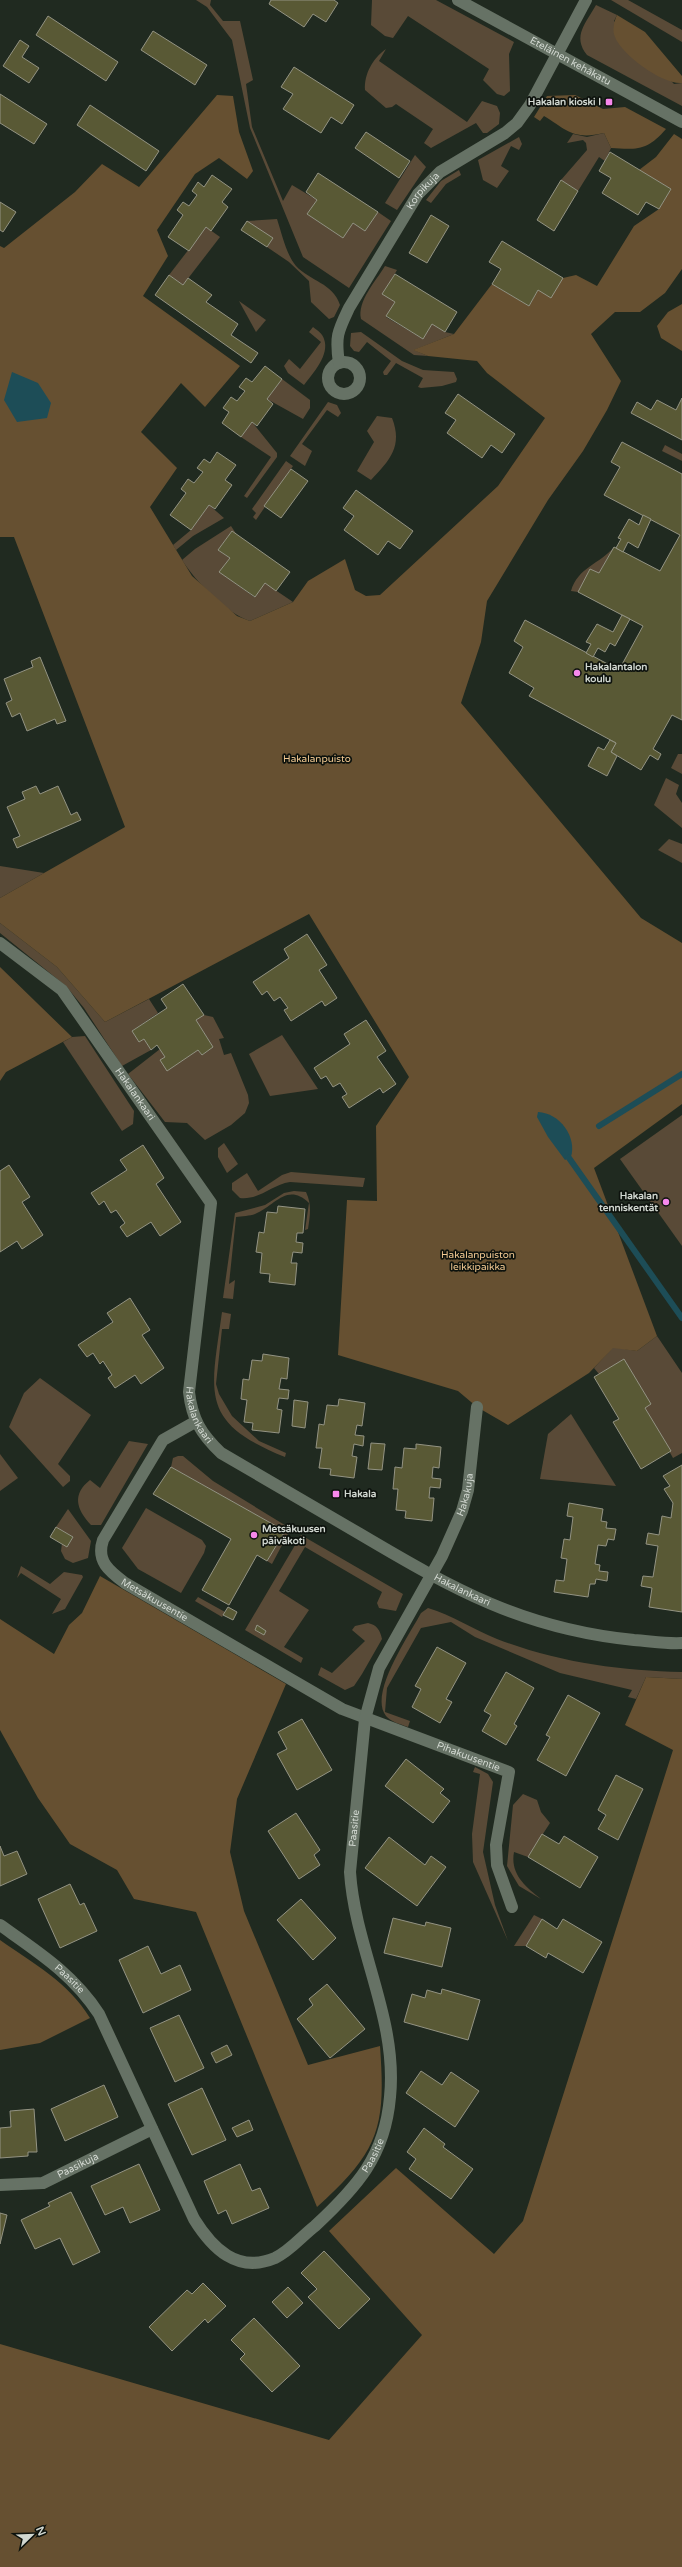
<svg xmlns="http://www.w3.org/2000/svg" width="682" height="2567" viewBox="0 0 682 2567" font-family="'Varela Round',sans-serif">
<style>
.green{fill:#594a37}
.forest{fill:#665031}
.water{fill:#1d4d57}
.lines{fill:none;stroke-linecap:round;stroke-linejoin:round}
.stream{stroke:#1d4d57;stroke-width:6}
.building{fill:#595935;stroke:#939383}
.minor{stroke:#667265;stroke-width:12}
.poi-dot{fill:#f788ec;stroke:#0d120d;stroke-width:1.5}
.labels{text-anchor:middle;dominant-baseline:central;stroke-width:3.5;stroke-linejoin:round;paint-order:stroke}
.street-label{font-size:10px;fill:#d1d7d0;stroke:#0d120d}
.poi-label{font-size:10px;font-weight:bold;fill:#d1d7d0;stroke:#0d120d;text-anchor:start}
.park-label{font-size:10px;fill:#f2c992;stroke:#0d120d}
</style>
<rect width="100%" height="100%" fill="#202a20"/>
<g class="green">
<path d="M196,0h15l-1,5 13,16h17l13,59 -7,4 6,43 31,74 9,-16 25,15 -10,14 36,24 10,-15 12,8 13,-19 13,9 -42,67 -46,-31 -53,-129 -18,-88 -25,-33z"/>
<path d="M372,0h64l78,42 -5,12 1,37 -6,5 -7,-2 -14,-14 6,-11 -81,-53 -15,22 -8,-2 -14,-11z"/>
<path d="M611,0h17l54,30v12z"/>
<path d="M596,5l21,10 -3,6 60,63 8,-1v23l-95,-51c-15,-19 -1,-32 9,-50z"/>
<path d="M386,49l-7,12 88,61 15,-21 15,5 3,7 -1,11 -12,9h-4l-7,-10 -45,25 -7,-5 9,-14 -37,-25 -4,3 -6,1 -21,-18c-1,-16 8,-32 21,-41z"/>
<path d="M604,133l7,15 -6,13 -6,-4 -21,34 -17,-11 26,-30 -1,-7 -3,-3 -16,3 6,-9 14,3z"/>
<path d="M519,137l3,7 -3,6 -8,-4 -10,20 8,5 -12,17 -14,-8 -5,-20z"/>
<path d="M415,155l11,12 -29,43 -12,-7z"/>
<path d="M459,170l2,5 -15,9 -15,19 -5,-3 15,-19z"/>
<path d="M277,219c5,15 9,35 19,47 14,15 37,17 44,39l-6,12 -5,2 -18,-17 -2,-21 -20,-19 -22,-15 5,-9 -25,-17z"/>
<path d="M206,227l14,10 -37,48 -14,-10z"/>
<path d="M385,266l12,4 -14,24 12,8 -9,15 37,22 9,-15 13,8 9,2 -40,16 14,6 -14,-1 -53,-36c-4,-18 15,-38 24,-53z"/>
<path d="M239,301l27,19 -10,12z"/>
<path d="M313,327c4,3 10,7 11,12 6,16 -11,34 -20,46l-16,-12 -4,-7 5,-7 11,10 21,-27 -12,-10z"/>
<path d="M361,332l41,29 21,9 31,2 3,7 -1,3 -14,4 -21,2 -3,-1 5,-9 -27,-15 -9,12h-3l-1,-3 8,-11 -24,-19 -8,10 -5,-1 -4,-5 1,-13z"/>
<path d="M282,379l28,21v8l-7,11 -36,-20z"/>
<path d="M328,402l9,3 4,8 -3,4 -11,-7 -25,34 10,7 -7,15 -15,-10z"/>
<path d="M377,416l15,2c11,28 -2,42 -21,62l-14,-9 17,-29 -7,-11z"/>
<path d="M252,422l25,31v4l-30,41 -3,-2 27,-39 -30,-20z"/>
<path d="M665,445l17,9v7l-20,-10z"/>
<path d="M286,461l7,5 -37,54 -3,-3 3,-4 -4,-4z"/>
<path d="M209,505l15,13 -31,18 -17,14 -3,-5 18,-15z"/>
<path d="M231,526l6,9 -5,-4 -14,19 12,8 -10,14 34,25 11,-14 28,19 -43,19c-24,-8 -54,-39 -68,-61l13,-11z"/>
<path d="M614,547l-15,26 -21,19 -7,-1c7,-24 29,-27 43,-44z"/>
<path d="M678,754h4v20l-11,-6z"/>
<path d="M666,778l13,7 -3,9 6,9v25l-28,-23z"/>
<path d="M669,839l13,5v19l-24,-13z"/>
<path d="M0,866l44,7 -44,25z"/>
<path d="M0,923l57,44 48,55 44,-23 9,14 -26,18 7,11 5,-3 7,11 -29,16 -38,-58 -18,-22 -66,-53z"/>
<path d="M204,1015l9,2 11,21 -5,1 5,16 7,-2 17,42 1,8 -4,10 -14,12 -26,15 -18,-17 -22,-1 -37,-48 32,-25 5,8 2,13 31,-20 4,5 11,-8 -17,-27z"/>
<path d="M282,1035l36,54 -48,7 -21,-42z"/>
<path d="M85,1036l49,75 -1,13 -11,7 -59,-89 9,-5z"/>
<path d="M682,1115v131l-62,-87z"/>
<path d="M224,1143l14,21 -11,9 -9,-16v-9z"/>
<path d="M291,1172l74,6 -2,9 -73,-5c-19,3 -30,18 -50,16l-8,-8v-7l15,-10 11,18 24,-16z"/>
<path d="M294,1191l12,1c6,13 4,23 2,37l-3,1 4,-27c-22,-21 -34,3 -54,11 -5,2 -13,2 -19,3l-7,67 6,-4 -2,19 -10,-1 12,-85 30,-8 19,-12z"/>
<path d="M222,1312l9,2 -2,15h-7l-6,55 3,10 13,22 27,25 27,12 -1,4c-87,-35 -74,-64 -63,-145z"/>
<path d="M657,1336l25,37v80l-9,5 -28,-50 -46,-34 -5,-6 19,-21 24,4z"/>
<path d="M40,1378l51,37 -33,49 12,12v5l-7,6 -54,-60 15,-34z"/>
<path d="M571,1414l45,72 -76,-7 8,-45z"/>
<path d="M129,1441l19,3 -47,81h-10c-15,-16 -19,-31 -1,-45l10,8z"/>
<path d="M0,1454l18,24 -18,13z"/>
<path d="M178,1456h5l30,25 75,46 2,3 -18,34 -5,-3 18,-30 -114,-64 2,-9z"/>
<path d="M146,1508l56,32 4,6 -2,7 -23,40 -43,-24 -16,-21z"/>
<path d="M68,1509l23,32 -3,17 -15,5 -8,-4 -4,-8 1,-8 5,4 6,-10 -17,-10z"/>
<path d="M301,1535l102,59 -7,17 -17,-3 -2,-5 5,-11 -77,-45 -26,44 30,19 -25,37 19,11 -2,5 -56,-33z"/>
<path d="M21,1566l29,18 14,-12 18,3 1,2 -18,32 -13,5 9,-15 -40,-26 -4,5z"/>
<path d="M198,1597l27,15 -3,5 -27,-16z"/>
<path d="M428,1608c24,7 46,22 69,31 59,23 123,32 185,33v7l-36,-2 -10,22 -8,-2 4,-7 -72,-17 -85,-36 -24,-15 -30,6 -34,60 -2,24 25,9 -2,6c-8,-3 -17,-5 -22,-11 -18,-22 24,-82 35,-103z"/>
<path d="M368,1623c9,2 12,7 14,16l-20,35 -8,12 -9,4 -27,-15 3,-8 11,6 33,-32 -13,-11 3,-4z"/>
<path d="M475,1767l13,7 5,8 -10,70 12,53 13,36 -35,-79 -1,-28 8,-60 -7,-2z"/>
<path d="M523,1794l14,6 4,12 9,11 -22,34 -14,-5c-4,22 11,34 27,47l-22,-13 -12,-20 6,-61z"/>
<path d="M534,1915l8,4 -16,27h-12z"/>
</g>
<g class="forest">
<path d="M617,15l28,17 37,44v7c-19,2 -60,-28 -67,-46 -3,-6 -1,-16 2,-22z"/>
<path d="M217,95l16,1 6,36 14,39 -6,8 -28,-21 -24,16 -38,56 11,26 -25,40 97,70 -35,41 -24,-24 -40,49 36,36 -27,39 42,69 45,40 13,5 43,-19 15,-21 37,-22 10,31 11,6 14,-1 118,-109 47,-68 -58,-45 -10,-12 -49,-5 -15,-6 41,-16 38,-50 37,22 9,-16 25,-12 13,-3 21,11 37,-60 25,-17 12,-20 -32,-19 17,-13 18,-23 8,5v130l-17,24 -25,19h-25l-24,22 30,47 -14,29 -24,41 -35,49 -61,101 -6,41 -20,61 180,215 41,25v161l-88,64 63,168 -20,15 -24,-3 -24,25 -81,52 -31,-18 -19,-16 -120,-36 9,-155 30,1 -1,-75 33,-49 -100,-163 -204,108 -48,-55 -57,-44v-25l125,-71 -111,-290h-14v-291l4,2 71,-56 27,-28 37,23z"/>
<path d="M575,95l28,14 22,-2 41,22c-18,21 -28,21 -55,19l-7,-15c-30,7 -36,-2 -60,-17l-4,5 -6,-4 13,-21z"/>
<path d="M682,304v47l-21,-13 -4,-12 11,-14z"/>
<path d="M0,967l72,70 -66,35 -6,9z"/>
<path d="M100,1576l186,108 -49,115 -7,53 14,59 64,154 72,-19c6,82 -1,105 -63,161l-121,-295 -62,-13 -17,-29 -47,-26 -32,-46 -38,-68v-111l54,35 15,-29 13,-12z"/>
<path d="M646,1677l36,2v888h-682v-223l329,96 93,-105 -93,-104 67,-63 98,86 29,-33 150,-471 -48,-25z"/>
<path d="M0,1940c34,24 68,42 90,78l-50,25 -40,7z"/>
</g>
<g class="water">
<path d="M12,372l26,11 13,20 -4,15 -30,4 -13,-22z"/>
<path d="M538,1112c22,1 39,25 33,45l-6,3 -17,-23 -11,-20z"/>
</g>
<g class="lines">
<g class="stream">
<path d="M599,1126l83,-52"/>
<path d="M569,1158l113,160"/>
</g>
</g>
<g class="building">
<path d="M271,0h63l4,3 -12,19 -13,-8 -9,13 -35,-23z"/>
<path d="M48,16l70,46 -12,19 -70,-46z"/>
<path d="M153,31l54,34 -12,20 -54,-35z"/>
<path d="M20,40l9,6 -7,11 17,11 -10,15 -26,-17z"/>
<path d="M294,67l60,38 -12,19 -11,-7 -10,16 -38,-24 10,-15 -12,-7z"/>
<path d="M0,94l47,30 -13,20 -34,-21z"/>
<path d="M90,105l69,46 -13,20 -69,-46z"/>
<path d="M366,132l44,29 -11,17 -44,-30z"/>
<path d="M610,152l61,37 -12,20 -13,-7 -8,13 -36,-22 9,-15 -12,-7z"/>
<path d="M318,173l60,39 -13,19 -12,-8 -10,15 -36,-24 10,-14 -11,-8z"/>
<path d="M212,175l20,14 -10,13 6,5 -17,24 -5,-4 -17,24 -21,-14 15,-22 -6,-5 6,-8 6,4 8,-11 -5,-4 6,-9 6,5z"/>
<path d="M561,180l17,11 -24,40 -17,-11z"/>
<path d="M0,202l16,10 -13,20 -3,-2z"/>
<path d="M431,215l18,11 -22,37 -18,-10z"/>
<path d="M247,221l26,17 -6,9 -26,-17z"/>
<path d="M502,241l61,37 -12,20 -13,-8 -9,16 -37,-22 9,-15 -12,-7z"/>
<path d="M395,274l62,38 -12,20 -13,-8 -9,15 -37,-23 9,-14 -13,-8z"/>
<path d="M169,275l14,10 5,-7 24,17 -6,7 32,22 -7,11 27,18 -7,10 -96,-68z"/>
<path d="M265,366l17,13 -15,20 6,5 -16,22 -5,-4 -11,15 -19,-14 7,-11 -6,-4 8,-11 6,4 8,-10 -6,-4 7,-9 6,4z"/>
<path d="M458,394l57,40 -13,19 -11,-8 -9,13 -35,-25 9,-13 -11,-7z"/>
<path d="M682,398v42l-51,-27 6,-11 14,8 6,-10 19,10z"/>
<path d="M622,442l60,32v246l-10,-5 -19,34 8,5 -3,6 -8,-5 -9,15 -30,-18 5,-9 -87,-47 5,-8 -25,-15 14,-26 -9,-6 11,-21 94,50 24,-44 -65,-34 12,-23 9,4 15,-26 46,24 20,-36 -76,-40 16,-28 -9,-5z"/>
<path d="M217,452l19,13 -11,15 7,5 -17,24 -6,-4 -18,25 -21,-15 16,-22 -5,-4 7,-10 6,4 9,-11 -6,-4 7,-9 6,4z"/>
<path d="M291,469l17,12 -27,37 -17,-12z"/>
<path d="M356,490l57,41 -13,18 -12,-8 -10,14 -34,-25 10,-14 -11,-8z"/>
<path d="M643,515l8,4 -13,29 -10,-6 -5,10 -7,-4 5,-9 -3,-1 11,-19 10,6z"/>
<path d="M232,531l58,41 -14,19 -11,-8 -10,14 -36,-25 11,-14 -12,-8z"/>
<path d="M622,615l8,4 -15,27 -5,-3 -5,9 -7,-4 -5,9 -7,-4 5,-9 -5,-2 11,-18 16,8z"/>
<path d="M40,657l26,64 -9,3 -2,-5 -28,12 -7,-18 -8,4 -6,-14 6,-3 -8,-21 29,-12 -2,-6z"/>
<path d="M610,740l6,3 -5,9 6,4 -10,20 -19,-10 10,-19 6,3z"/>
<path d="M36,786l4,8 18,-8 13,29 6,-3 4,8 -64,28 -4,-9 7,-3 -13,-29 18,-8 -3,-7z"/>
<path d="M307,934l20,31 -8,5 18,28 -12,8 -3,-5 -31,20 -7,-11 4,-2 -8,-11 -6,4 -7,-10 -5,4 -9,-13 36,-24 -5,-9z"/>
<path d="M183,984l21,31 -8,5 17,27 -11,8 -4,-5 -31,21 -7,-11 5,-3 -8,-12 -6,5 -7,-11 -5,3 -7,-11 35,-23 -6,-9z"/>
<path d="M366,1020l20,31 -9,6 19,27 -13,9 -3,-5 -31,20 -7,-11 5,-3 -7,-11 -7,4 -7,-11 -5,3 -7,-11 36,-24 -6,-10z"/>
<path d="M143,1145l21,33 -8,6 25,38 -21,14 -9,-14 -24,15 -7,-10 5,-4 -9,-13 -5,3 -7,-12 -5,4 -8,-12 36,-23 -7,-10z"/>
<path d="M9,1165l21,32 -8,5 21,33 -21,14 -5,-8 -17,11v-81z"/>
<path d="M278,1206l27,3 -2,24h-6l-1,9 7,1 -1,10 -9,-1 -2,11h6l-2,22 -26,-3 1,-8 -10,-1 2,-20 -6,-1 3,-20 5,1 3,-21 10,1z"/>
<path d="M130,1298l20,32 -8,5 22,33 -23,16 -6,-9 -20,13 -7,-10 4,-3 -9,-14 -3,3 -7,-11 -6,4 -9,-12 35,-23 -6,-9z"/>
<path d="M263,1354l26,4 -2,21 -6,-1 -2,11 10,1 -1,9 -9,-1 -2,11 5,1 -3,23 -27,-3 1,-7 -9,-1 3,-22 -6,-1 2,-20 6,1 3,-20 10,1z"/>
<path d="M624,1359l27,45 -6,4 26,43 -30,18 -28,-47 6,-3 -25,-42z"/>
<path d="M339,1399l26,4 -3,23 -5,-1 -2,10 9,1 -1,10 -9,-2 -2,12 5,1 -3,21 -24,-3 1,-6 -12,-1 3,-20h-6l3,-24 5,1 3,-20 11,1z"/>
<path d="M294,1400l14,2 -3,26 -13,-2z"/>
<path d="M371,1443l14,1 -3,26 -14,-1z"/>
<path d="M416,1444l25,3 -2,21 -6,-1 -1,11 9,1 -1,9 -10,-1 -1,11h5l-2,23 -27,-3 1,-7 -10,-1 2,-21h-5l2,-22 7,1 2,-20 12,1z"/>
<path d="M682,1465v147l-33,-5 3,-19 -11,-2 2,-10 10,1 5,-31 -12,-2 2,-11 11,2 3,-19 9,2 2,-15 -9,-14 6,-3 -7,-10z"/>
<path d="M171,1467l114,64 -18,30 -10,-6 -28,50 -27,-15 29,-51 -78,-45z"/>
<path d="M569,1503l34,6 -2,12 6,1 -1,6 10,1 -2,11 -6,-1 -2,7 -8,-1 -3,19 5,1 -1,6 9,1 -1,9 -11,-2 -1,5h-5l-2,13 -34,-5 2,-12 8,1 3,-22 -6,-1 3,-19 6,1 3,-23 -6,-1z"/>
<path d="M56,1527l17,10 -6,10 -17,-10z"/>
<path d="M228,1607l9,5 -4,8 -10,-5z"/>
<path d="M257,1625l9,6 -2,4 -9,-5z"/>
<path d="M437,1647l29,16 -20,36 6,3 -12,21 -28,-16 9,-18 -6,-3z"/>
<path d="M506,1672l28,16 -20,36 3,2 -11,19 -24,-14 9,-16 -7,-4z"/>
<path d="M568,1695l32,18 -34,63 -29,-16 13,-23 -4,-2z"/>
<path d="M302,1719l30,51 -35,20 -20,-36 10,-5 -9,-17z"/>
<path d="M406,1759l38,30 -4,4 10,8 -17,22 -48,-37z"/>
<path d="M616,1775l27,14 -25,51 -20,-11 8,-14 -8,-5z"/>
<path d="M296,1813l24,37 -6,5 6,10 -21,14 -31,-48z"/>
<path d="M542,1834l17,10 5,-8 34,21 -18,31 -52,-31z"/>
<path d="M389,1837l36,28 6,-9 15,11 -29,39 -52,-38z"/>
<path d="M0,1846l4,10 13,-5 10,23 -27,12z"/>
<path d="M70,1884l10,21 4,-2 13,28 -37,17 -22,-49z"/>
<path d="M301,1899l35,39 -23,22 -36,-40z"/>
<path d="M393,1918l32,8 1,-4 25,6 -9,39 -58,-14z"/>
<path d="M542,1919l15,10 6,-10 39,23 -19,31 -35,-20 -2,5 -20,-12z"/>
<path d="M148,1946l13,28 19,-9 11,25 -48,23 -24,-53z"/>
<path d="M327,1984l38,45 -35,29 -33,-39 16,-14 -4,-6z"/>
<path d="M442,1989l38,11 -12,40 -64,-18 8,-28 13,4 2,-8 14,4z"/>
<path d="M179,2015l25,53 -29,14 -25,-54z"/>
<path d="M227,2045l5,10 -16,8 -5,-10z"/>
<path d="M421,2071l21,14 9,-13 28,19 -24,36 -49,-34z"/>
<path d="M104,2085l14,32 -53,24 -14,-32z"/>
<path d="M202,2088l24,52 -34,15 -24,-51z"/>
<path d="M34,2109l3,43h-9v4l-28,2v-30l11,-1 -1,-16z"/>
<path d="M249,2120l4,10 -16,7 -5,-9z"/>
<path d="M424,2128l21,16 -2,3 30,22 -22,30 -42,-30 7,-10 -9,-7z"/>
<path d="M139,2164l21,46 -30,13 -7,-16 -18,8 -14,-29z"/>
<path d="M240,2164l12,27 8,-3 9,20 -37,16 -6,-14 -8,4 -14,-33z"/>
<path d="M71,2192l29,60 -27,13 -13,-27 -25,11 -14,-29 29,-14 -2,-3z"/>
<path d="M0,2213l7,2 -7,29z"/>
<path d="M324,2251l46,48 -31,30 -31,-32 9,-8 -16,-16z"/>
<path d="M203,2283l23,23 -18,17 -3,-4 -33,32 -23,-24 38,-37 5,4z"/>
<path d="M288,2287l15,16 -16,15 -15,-16z"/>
<path d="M254,2318l46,48 -28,26 -32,-33 5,-5 -14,-14z"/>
</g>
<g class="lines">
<g class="minor">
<path id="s1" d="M458,0l224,122"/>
<circle cx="344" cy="378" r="16"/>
<path id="s2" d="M339,363c-4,-27 -1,-32 10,-55l69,-114 22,-22 65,-39 12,-10 13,-18 56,-105"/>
<path id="s3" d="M0,943l62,47 149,213 -22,189c3,27 12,42 32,61 46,27 92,54 139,81 93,55 163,95 274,106 16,1 32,4 48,3"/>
<path id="s4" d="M195,1422l-32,18 -60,100c-7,21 6,31 22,43l217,126 167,63 -13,73 1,20 15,42"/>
<path id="s5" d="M0,1925c38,27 73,49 99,89l95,205c18,29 43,55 81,39 15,-7 27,-22 40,-32 42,-39 70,-70 75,-129 8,-78 -35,-148 -40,-225l15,-153 14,-51 63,-112 20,-45 6,-21 9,-83"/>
<path id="s6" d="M0,2185l43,-2 109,-54"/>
</g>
</g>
<g class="poi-dot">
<rect x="605" y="98" width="8" height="8" rx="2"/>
<circle cx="577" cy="673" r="4"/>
<circle cx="666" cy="1202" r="4"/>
<rect x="332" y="1490" width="8" height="8" rx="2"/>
<circle cx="254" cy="1535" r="4"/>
</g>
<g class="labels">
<g class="street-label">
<text stroke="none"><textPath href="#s1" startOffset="128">Eteläinen kehäkatu</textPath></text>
<text stroke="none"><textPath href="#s2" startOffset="196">Korpikuja</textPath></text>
<text stroke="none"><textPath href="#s3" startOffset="205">Hakalankaari</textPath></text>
<text stroke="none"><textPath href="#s3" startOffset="553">Hakalankaari</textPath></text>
<text stroke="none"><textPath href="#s5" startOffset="1295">Hakakuja</textPath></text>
<text stroke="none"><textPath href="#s3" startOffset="876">Hakalankaari</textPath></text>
<text stroke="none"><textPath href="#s4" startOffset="240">Metsäkuusentie</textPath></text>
<text stroke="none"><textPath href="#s4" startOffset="592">Pihakuusentie</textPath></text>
<text stroke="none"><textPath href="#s5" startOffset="938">Paasitie</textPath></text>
<text stroke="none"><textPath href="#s5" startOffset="88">Paasitie</textPath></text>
<text stroke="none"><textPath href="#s5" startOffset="603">Paasitie</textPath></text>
<text stroke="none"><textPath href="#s6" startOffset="82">Paasikuja</textPath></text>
</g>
<g class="poi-label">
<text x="601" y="102" text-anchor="end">Hakalan kioski I</text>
<text x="585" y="667">Hakalantalon<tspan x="585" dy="12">koulu</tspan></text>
<text x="658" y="1196" text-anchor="end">Hakalan<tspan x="658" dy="12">tenniskentät</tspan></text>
<text x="344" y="1494">Hakala</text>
<text x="262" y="1529">Metsäkuusen<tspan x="262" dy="12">päiväkoti</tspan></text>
</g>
<g class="park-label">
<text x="317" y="759">Hakalanpuisto</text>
<text x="478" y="1255">Hakalanpuiston<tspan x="478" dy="12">leikkipaikka</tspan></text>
</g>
</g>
<g transform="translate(32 2535) rotate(67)" stroke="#0d120d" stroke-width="3" paint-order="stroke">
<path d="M0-3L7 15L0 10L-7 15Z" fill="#d1d7d0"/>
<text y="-6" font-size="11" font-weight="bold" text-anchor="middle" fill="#d1d7d0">N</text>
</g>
</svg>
